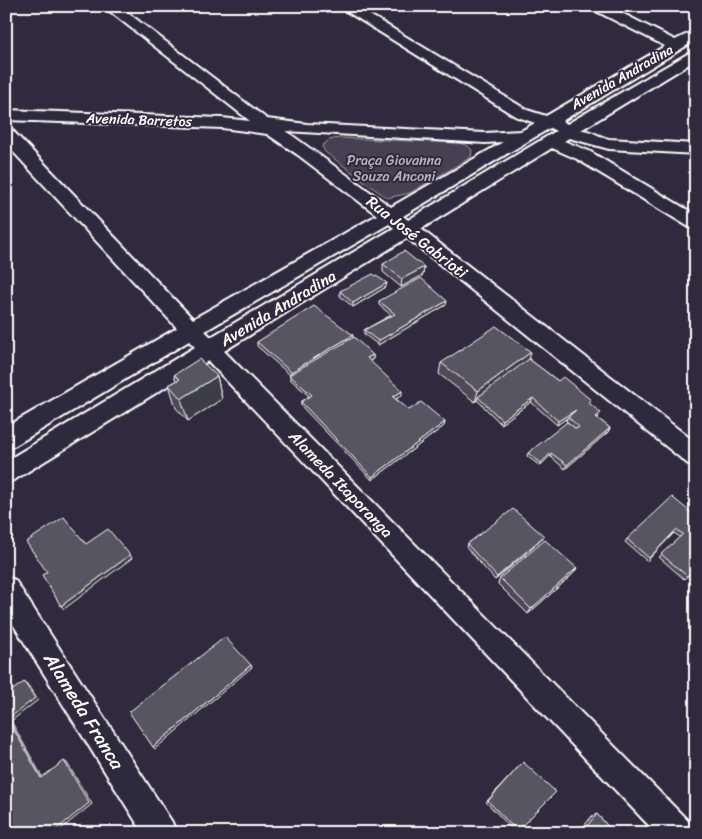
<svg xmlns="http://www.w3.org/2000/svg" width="702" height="839" viewBox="0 0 702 839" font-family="Sriracha,sans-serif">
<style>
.green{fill:#464152;stroke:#a2a0a8}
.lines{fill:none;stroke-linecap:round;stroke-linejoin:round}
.street-casing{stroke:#fff;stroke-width:4}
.street{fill:#2f2a3d;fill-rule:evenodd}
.wall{fill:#4d4956;stroke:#fff}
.shaded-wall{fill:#3e3c46;stroke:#fff}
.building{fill:#595564;stroke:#fff}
.labels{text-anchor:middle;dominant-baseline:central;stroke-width:4;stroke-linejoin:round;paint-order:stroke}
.far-street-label{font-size:14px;fill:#fff;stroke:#2f2a3d}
.far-park-label{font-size:14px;fill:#b5b3ba;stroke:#2f2a3d}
.street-label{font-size:16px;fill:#fff;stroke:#2f2a3d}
.near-street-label{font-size:19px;fill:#fff;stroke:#2f2a3d}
</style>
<rect width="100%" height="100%" fill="#2f2a3d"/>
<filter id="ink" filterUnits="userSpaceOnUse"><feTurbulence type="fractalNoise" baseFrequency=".02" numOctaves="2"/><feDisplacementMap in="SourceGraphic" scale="10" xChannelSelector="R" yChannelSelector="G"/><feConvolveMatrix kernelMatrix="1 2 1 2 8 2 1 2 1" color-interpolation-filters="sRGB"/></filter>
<g filter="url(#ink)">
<path class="green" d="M339,138l121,5 8,3 4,4 -1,7 -61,36 -23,5 -62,-46 -3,-6 7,-6z"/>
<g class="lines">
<defs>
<g id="street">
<path d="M103,6h16l148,113 40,5 178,9 36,-2 14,-8 -20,-7 -177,-110h17l172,104 19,6 119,-70 -73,-37 -2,-3h18l67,34 21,-10v10l-134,81 5,3 129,-75v11l-115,70c11,0 17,7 28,9l87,5v10l-87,-5 -40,-11 -5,3 25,10 107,64v14l-7,-2 -112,-68 -25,-11 -131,81 275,214v24l-8,-3 -281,-226 -183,113 465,471 4,11h-37l-448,-472 -194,119 -8,3v-22l189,-114 -6,-6 -175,105 -8,3v-22l171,-99 -171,-184v-15l6,1 181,189 184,-104 -79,-60 -31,-21 -45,-6 -216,-8v-10l216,8 28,3zM550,128l6,3 -148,89 -5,-4zM286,131l199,12 18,-1 -112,65zM389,224l5,4 -183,109 -6,-6z"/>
<path d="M6,577l9,3 157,242 4,11h-33l-137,-220z"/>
</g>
</defs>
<use href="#street" class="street-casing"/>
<use href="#street" class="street"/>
</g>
<g class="wall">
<path d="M383,264l41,3 -1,8 -22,12 -18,-15z"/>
<path d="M386,287l-33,20 -13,-11v-5z"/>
<path d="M379,301l67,4 -68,40 -14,-11v-4l27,-15 -12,-10z"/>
<path d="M353,338l20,17v4l-4,2 33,34 -6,4 13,11 36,12 -1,4 -72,54 -71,-74v-4l8,-6 -19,-17v-4l-33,-29v-4z"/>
<path d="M529,359l29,22 33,19 -2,3 10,14 -2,1 13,10 -2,4 -43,37 -15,-13 -10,10 -13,-10 1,-3 48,-24 -10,-8 1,-3 -10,7 -26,-23 -30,22 -24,-24 -2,2 -36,-28 2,-11z"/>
<path d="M174,375l43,1 5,23 -34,22 -12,-13 -7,-23 7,-4z"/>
<path d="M694,515l2,54 -12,10 -25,-22 21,-20 -6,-4 -27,28 -22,-19 2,-3z"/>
<path d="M542,540l-47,40 -29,-33 1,-3z"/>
<path d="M573,574l-45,40 -30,-30 2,-6z"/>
<path d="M523,762l-6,69 -2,1 -29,-30z"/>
<path d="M597,814l17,19h-36l14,-17z"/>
</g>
<g class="shaded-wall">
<path d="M424,267l-1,8 -22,12 1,-8z"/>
<path d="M387,283l-1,4 -33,20v-4z"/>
<path d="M447,301l-1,4 -68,40v-4z"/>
<path d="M353,335v4l-62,37v-4z"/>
<path d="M531,352l-3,11 -50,34 -1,3 -2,2 3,-11z"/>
<path d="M373,355v4l-6,3v-4z"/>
<path d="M217,376l5,23 -34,22 -7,-22z"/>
<path d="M402,391v4l-9,6v-4z"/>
<path d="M533,398l-2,4 -30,22 1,-4z"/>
<path d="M576,410l-9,8 -10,7 1,-4z"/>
<path d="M445,422l-1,4 -72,54v-3z"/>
<path d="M610,428l-2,4 -43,37 2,-4z"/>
<path d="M551,453l-1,3 -10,10 1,-3z"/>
<path d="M544,536l-2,4 -47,40 2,-3z"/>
<path d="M130,555l2,3 -68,51 -3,-3z"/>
<path d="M577,568l-4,6 -45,40 3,-5z"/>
<path d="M251,665l1,2 -97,82 -2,-2z"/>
<path d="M6,679l8,14 -3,-2 -5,-9z"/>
<path d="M24,682l3,2 11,16 -27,21 33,59 -3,-2 -33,-59z"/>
<path d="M64,761l3,2 25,41 -36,29h-4z"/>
</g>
<g class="building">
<path d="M404,251l20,16 -22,12 -19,-15z"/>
<path d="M373,274l14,9 -34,20 -13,-12z"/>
<path d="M421,278l26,23 -69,40 -14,-11 31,-16 -16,-13z"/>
<path d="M314,306l39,29 -62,37 -34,-30z"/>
<path d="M496,326l35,26 -53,39 -37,-28z"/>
<path d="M354,337l19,18 -6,3 35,33 -9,6 16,13 12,-8 24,20 -73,55 -71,-75 11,-7 -23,-20z"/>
<path d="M199,359l18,17 -36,23 -12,-14 11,-6 -6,-4z"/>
<path d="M529,359l29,22 5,-4 28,23 -3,2 13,11 -5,4 14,11 -43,37 -16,-12 -10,10 -13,-10 39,-31 9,7 3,-2 -11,-10 8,-7 -18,11 -25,-23 -31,22 -24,-23z"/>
<path d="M672,497l22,18 2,-2v55l-9,8 -26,-22 22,-20 -7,-4 -27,28 -22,-19z"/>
<path d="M513,509l31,27 -47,41 -30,-33z"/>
<path d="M64,517l22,27 22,-15 22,26 -69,51 -19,-31 5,-3 -21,-30z"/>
<path d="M545,540l32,28 -46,41 -31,-31z"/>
<path d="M225,637l26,28 -98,82 -24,-35z"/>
<path d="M6,682l5,9 13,-9 11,16 -27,21 33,59 23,-17 25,42 -37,30h-46z"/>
<path d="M523,762l33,30 -39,39 -29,-30z"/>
<path d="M597,814l17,19h-33z"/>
</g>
</g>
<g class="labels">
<g class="far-street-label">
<text transform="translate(622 77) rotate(-30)">Avenida Andradina</text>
<text transform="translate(139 120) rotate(2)">Avenida Barretos</text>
</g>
<g class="far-park-label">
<text x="394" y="160">Praça Giovanna<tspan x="394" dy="16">Souza Anconi</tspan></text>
</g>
<g class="street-label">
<text transform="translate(417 237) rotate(38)">Rua José Gabrioti</text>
<text transform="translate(278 308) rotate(-31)">Avenida Andradina</text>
<text transform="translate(341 484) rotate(46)">Alameda Itaporanga</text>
</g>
<g class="near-street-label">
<text transform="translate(84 711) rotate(58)">Alameda Franca</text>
</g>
</g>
<rect width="702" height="839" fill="none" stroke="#2f2a3d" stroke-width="25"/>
<rect x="12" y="12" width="677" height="814" fill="none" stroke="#fff" stroke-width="2" filter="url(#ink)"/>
</svg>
